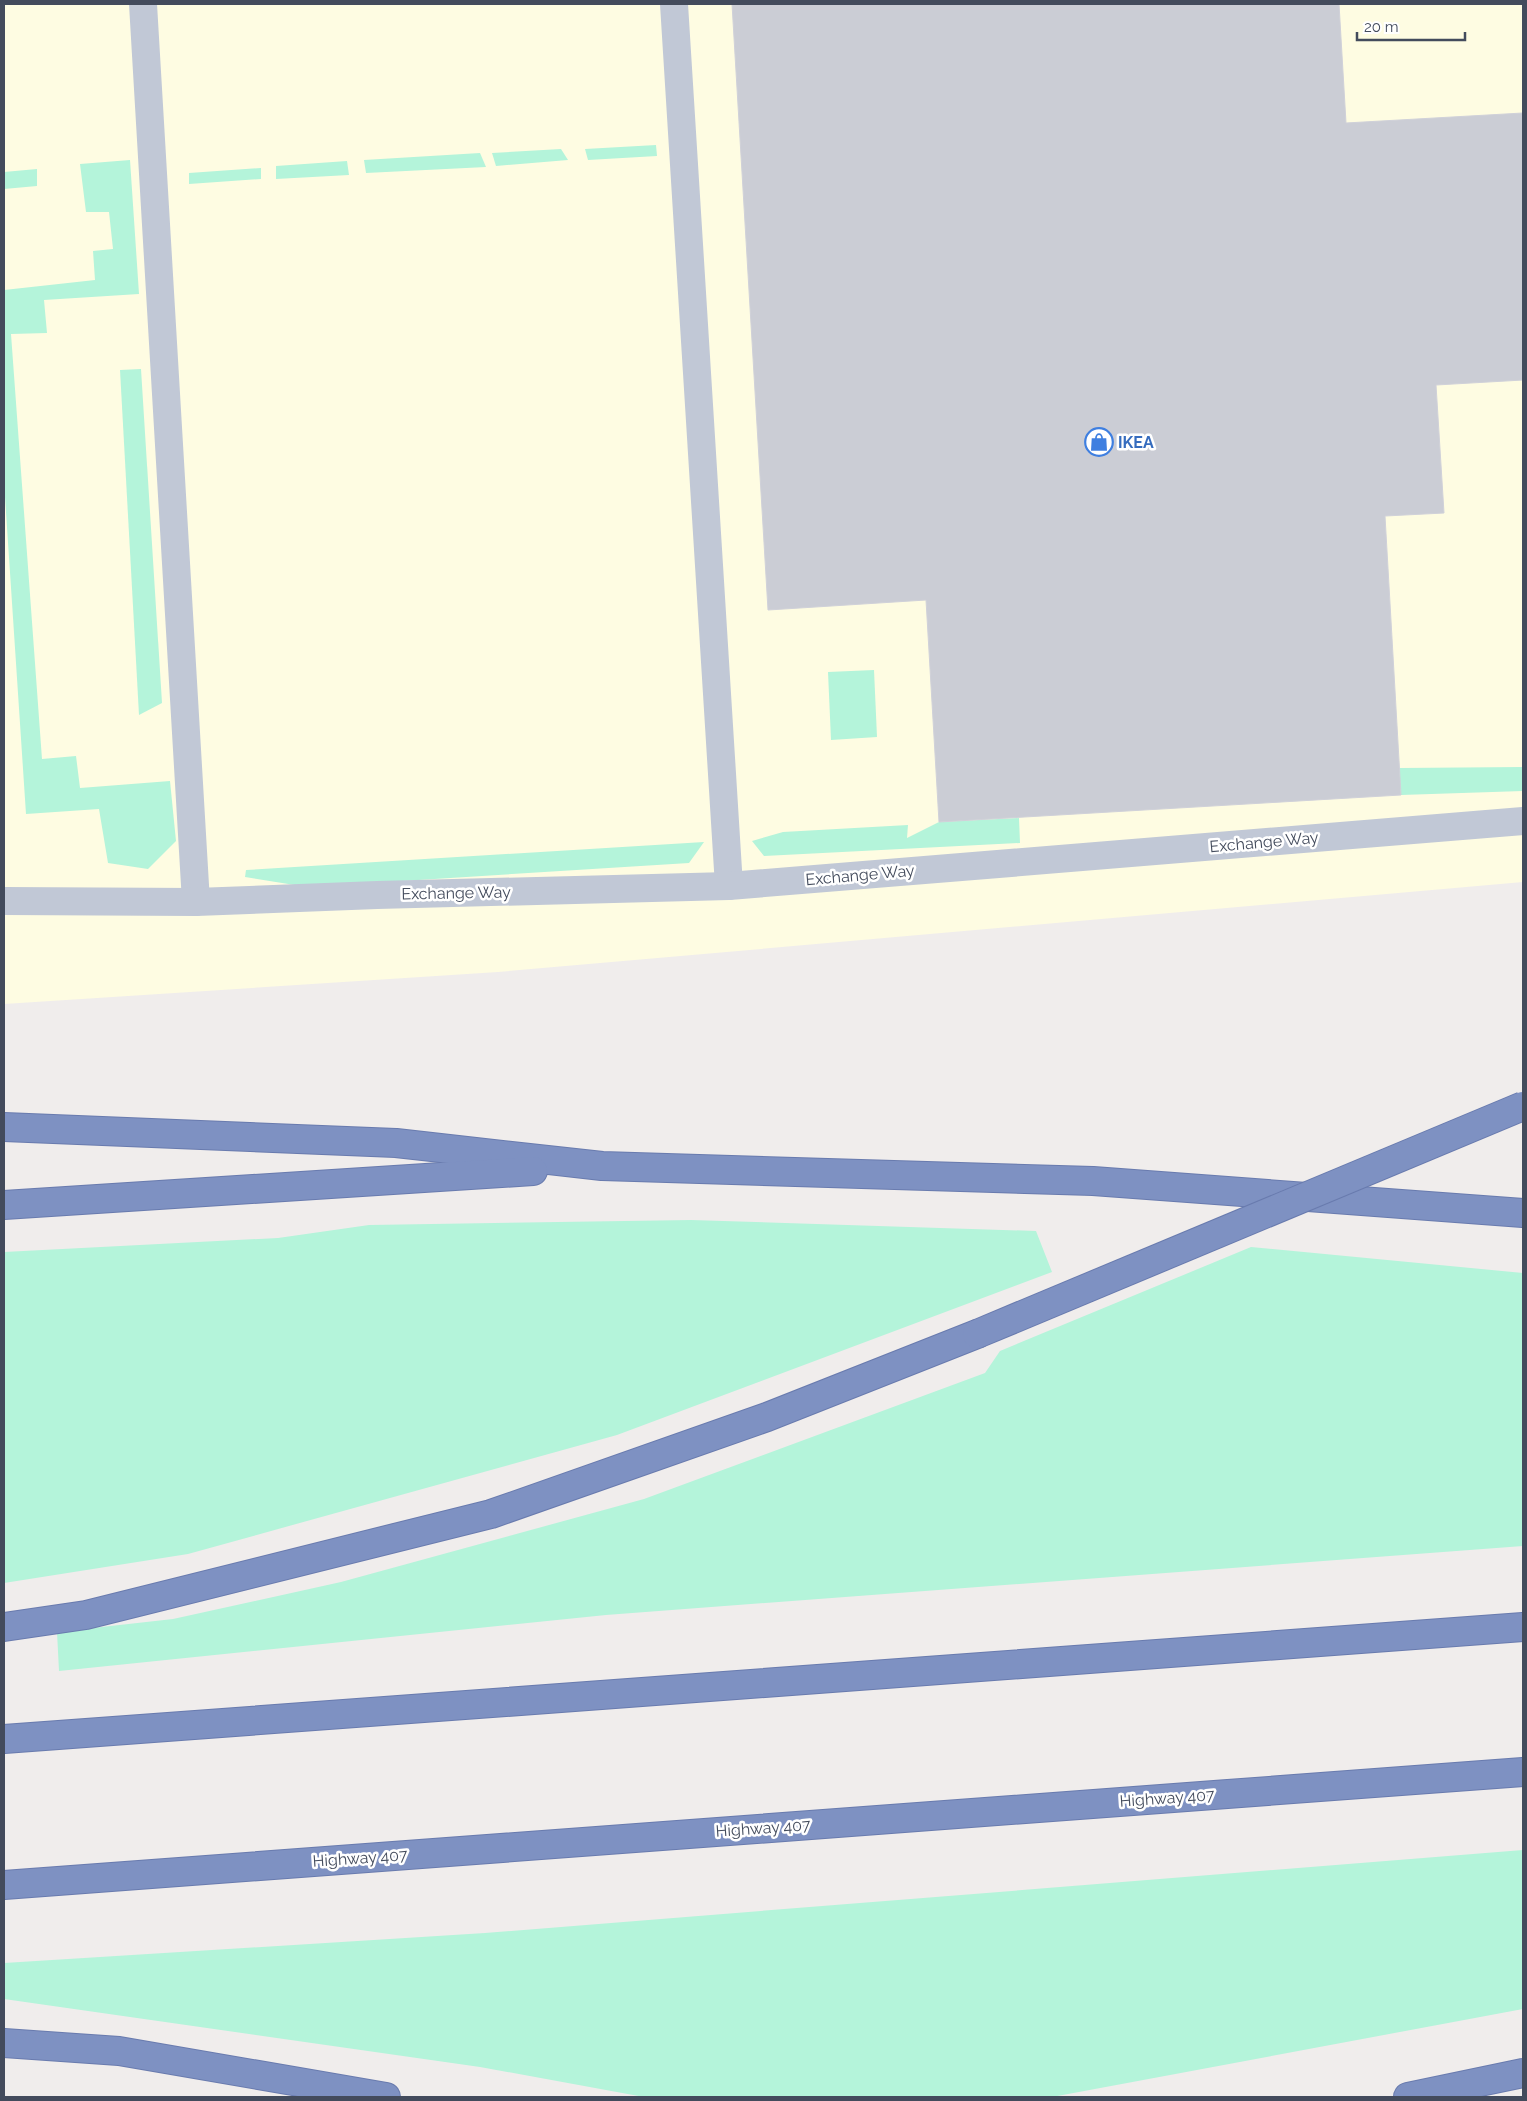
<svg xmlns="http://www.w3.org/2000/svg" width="1527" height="2101" viewBox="0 0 1527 2101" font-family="Raleway,sans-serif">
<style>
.commercial{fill:#fefce2}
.green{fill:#b4f4da}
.building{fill:#cbcdd5;stroke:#d0d1d9}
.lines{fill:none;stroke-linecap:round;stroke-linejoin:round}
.highway-casing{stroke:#697bae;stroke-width:30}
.minor{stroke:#c1c8d6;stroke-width:28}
.highway{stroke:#7e91c2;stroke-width:28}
.highway-bridge-casing{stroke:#697bae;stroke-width:30;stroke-linecap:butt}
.highway-bridge{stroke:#7e91c2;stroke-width:28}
.labels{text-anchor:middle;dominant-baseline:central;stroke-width:5;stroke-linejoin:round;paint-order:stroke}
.shop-label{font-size:16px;font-weight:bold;fill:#366cbe;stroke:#fff;text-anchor:start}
.street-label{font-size:16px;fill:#434b5c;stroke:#fff}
</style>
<rect width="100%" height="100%" fill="#f0edec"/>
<path class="commercial" d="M4,4h1519v878l-1025,90 -494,32z"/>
<g class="green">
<path d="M656,145l1,11 -69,4 -3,-11z"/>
<path d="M561,149l7,11 -72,6 -4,-13z"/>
<path d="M480,153l6,14 -120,6 -2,-13z"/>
<path d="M130,160l9,134 -95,6 3,33 -36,1 31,425 34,-3 4,32 90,-7 6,60 -28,28 -40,-6 -9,-54 -73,5 -22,-332v-192l91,-10 -2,-29 20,-2 -4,-37h-23l-6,-48z"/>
<path d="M347,161l2,14 -73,4v-13z"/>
<path d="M261,168v11l-72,5v-11z"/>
<path d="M37,169v17l-33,3v-17z"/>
<path d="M141,369l21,334 -23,12 -19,-345z"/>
<path d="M874,670l3,67 -46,3 -3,-68z"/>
<path d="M1523,767v24l-122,4 -2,-27z"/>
<path d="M1019,818l1,25 -256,13 -12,-15 31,-9 125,-7 -1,13 32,-16z"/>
<path d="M704,842l-15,21 -382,24 -62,-10 1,-7z"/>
<path d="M691,1220l345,11 16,41 -435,163 -429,119 -184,29v-331l274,-14 91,-13z"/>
<path d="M1251,1247l272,26v273l-917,69 -547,56 -2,-39 116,-13 168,-37 303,-83 341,-126 15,-22z"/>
<path d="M1523,1850v159l-471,88h-408l-164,-30 -476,-68v-36l481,-30z"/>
</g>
<path class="building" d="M732,4h607l7,119 177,-10v267l-87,5 8,128 -59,3 16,279 -462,27 -13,-222 -158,10z"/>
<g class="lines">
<defs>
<g id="highway">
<path d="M4,1127l392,16 206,23 491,15 430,32"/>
<path d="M4,1205l529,-34"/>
<path d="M4,1627l82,-12 405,-101 276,-97 210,-83"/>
<path d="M4,1739l1519,-112"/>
<path d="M4,1885l1519,-113"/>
<path d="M4,2043l115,8 267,46"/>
<path d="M1408,2097l115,-24"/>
</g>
</defs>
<use href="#highway" class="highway-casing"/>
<g class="minor">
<path d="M143,4l53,898"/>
<path d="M674,4l55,882"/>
<path d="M4,901l192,1 181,-7 352,-9 794,-65"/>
</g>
<use href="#highway" class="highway"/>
<defs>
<path id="highway-bridge" d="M977,1334l546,-228"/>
</defs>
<use href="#highway-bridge" class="highway-bridge-casing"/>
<use href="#highway-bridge" class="highway-bridge"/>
</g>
<defs>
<symbol id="shop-ring" viewBox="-11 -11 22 22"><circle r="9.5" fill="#fff" stroke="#3f7fe0" stroke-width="1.5"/><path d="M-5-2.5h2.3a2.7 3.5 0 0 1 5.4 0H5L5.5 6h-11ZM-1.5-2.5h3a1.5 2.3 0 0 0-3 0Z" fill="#3f7fe0"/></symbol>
</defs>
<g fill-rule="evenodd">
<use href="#shop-ring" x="1083" y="426" width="32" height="32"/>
</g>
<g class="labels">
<g class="shop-label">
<text x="1118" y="442">IKEA</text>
</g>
<g class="street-label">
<text transform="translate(1264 842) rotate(-5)">Exchange Way</text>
<text transform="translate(860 875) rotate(-5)">Exchange Way</text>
<text transform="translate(456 893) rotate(-1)">Exchange Way</text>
<text transform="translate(1167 1798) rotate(-4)">Highway 407</text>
<text transform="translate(763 1828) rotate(-4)">Highway 407</text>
<text transform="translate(360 1858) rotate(-4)">Highway 407</text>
</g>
</g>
<rect width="1527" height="2101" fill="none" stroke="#434b5c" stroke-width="10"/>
<path d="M1357 32v8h108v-8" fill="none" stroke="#434b5c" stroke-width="2.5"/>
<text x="1364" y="32" font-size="15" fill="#434b5c" stroke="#ffffff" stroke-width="4" paint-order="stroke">20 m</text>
</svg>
